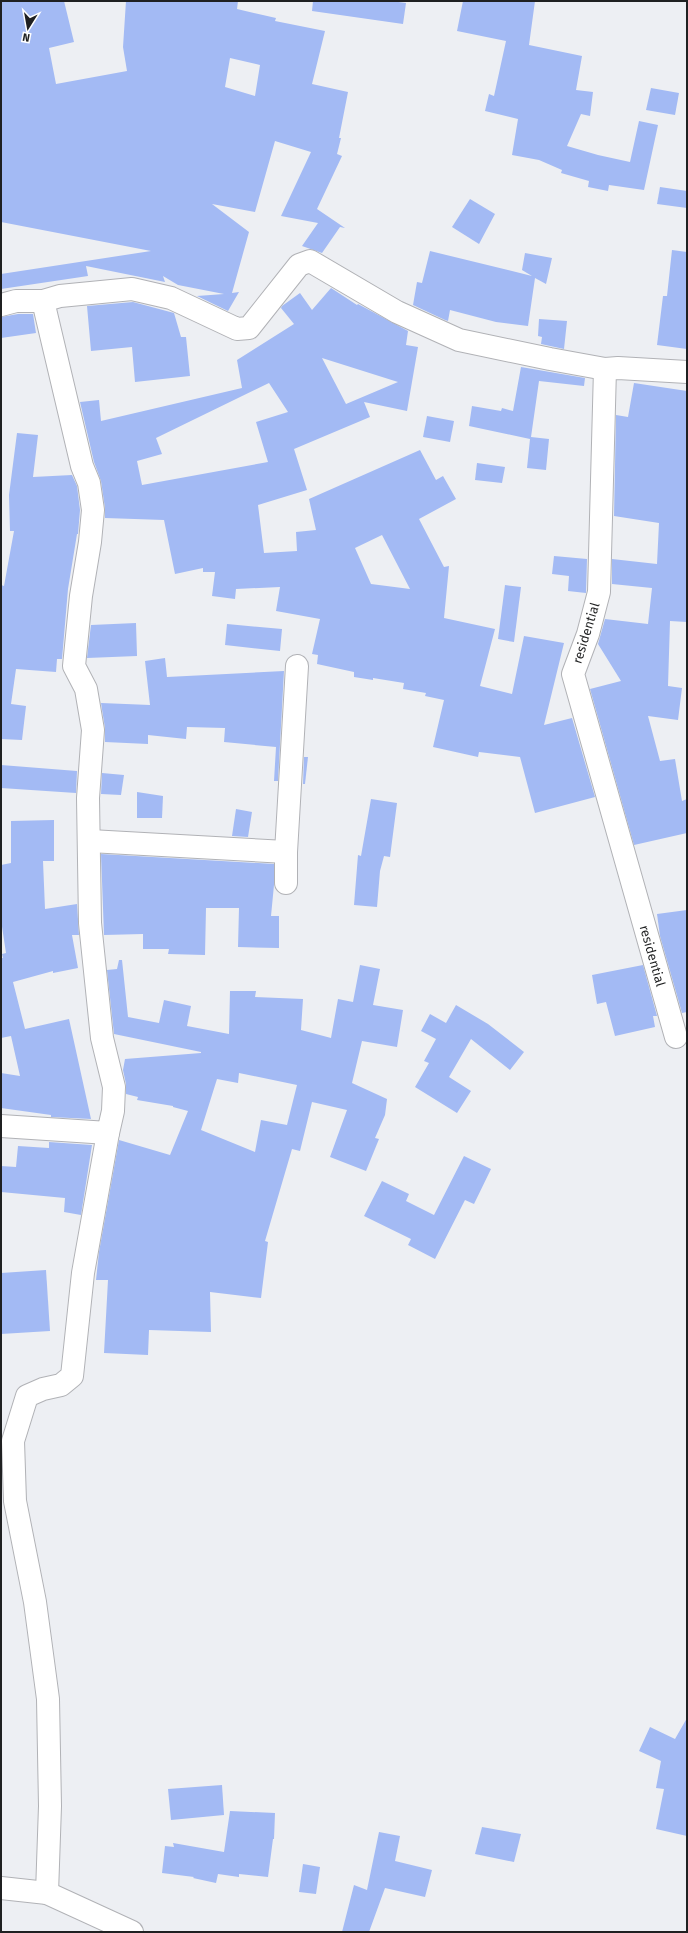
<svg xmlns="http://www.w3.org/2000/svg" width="688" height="1933" viewBox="0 0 688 1933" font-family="'Fira Sans',sans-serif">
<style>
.building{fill:#a3baf4;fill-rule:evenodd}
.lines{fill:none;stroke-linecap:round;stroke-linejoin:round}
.minor-casing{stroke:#b1b2b6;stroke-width:24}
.minor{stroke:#fff;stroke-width:22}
.labels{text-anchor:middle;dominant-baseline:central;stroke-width:3.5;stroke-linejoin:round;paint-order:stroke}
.street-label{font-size:13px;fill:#1f2021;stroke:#fff}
</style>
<rect width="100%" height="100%" fill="#edeff3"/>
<g class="building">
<path d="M1,1h63l10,41 -25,6 7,36 71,-13 -4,-24 3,-46h112l-1,8 39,9 -1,3 50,10 -13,53 36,8 -9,46h2l-4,16 5,2 -25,53 28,19 -5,-1 -18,26 -20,-7 16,-23 -37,-7 30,-64 -36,-11 -20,71 -43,-8 37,28 -17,61 7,-1 -11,19 -31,-15 27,-2 -46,-9 -15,-9 2,6 -79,-16 2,10 -87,13v-15l150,-23 -150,-29zM230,58l30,7 -5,31 -30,-9z"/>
<path d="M313,1h78l15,2 -3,21 -91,-13z"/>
<path d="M463,1h72l-6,44 53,11 -6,34 17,2 -3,24 -9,-2 -14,32 31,9 32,7 9,-41 19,4 -14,65 -35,-5 -1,6 -20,-4 1,-6 -28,-8 1,-3 -23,-10 -27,-5 6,-36 -33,-8 4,-17 5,2 12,-55 -49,-10z"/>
<path d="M651,88l28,5 -4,22 -29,-5z"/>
<path d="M660,187l27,4v17l-30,-4z"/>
<path d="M470,199l25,15 -16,30 -27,-17z"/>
<path d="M672,250l15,2v97l-30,-4 6,-49h4z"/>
<path d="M430,251l102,25 -10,-6 3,-17 27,5 -6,26 -11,-6 -7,48 -32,-4 -46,-12 -2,11 -3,-1 -32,-15 4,-23 5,1z"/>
<path d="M331,288l26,17 1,-1 50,27 -2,14 12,2 -11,64 -43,-9 6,15 -76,32 13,41 -49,15 6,48 33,-2 -1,-19 20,-2 -7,-31 111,-49 16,30 7,-4 13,23 -37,20 25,48 5,-1 -5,52 51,11 -15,57 32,8 12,-58 40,7 -20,82 28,-7 23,79 -60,16 -15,-56 -41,-5 -1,5 -45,-10 11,-47 -19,-4 1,-3 -23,-4 1,-6 -31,-5v2l-19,-3v-5l-37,-8 1,-9 -6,-1 8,-35 -44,-8 4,-24 -44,2 -1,10 -23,-3 3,-24h-12v-4l-28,6 -11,-54 -59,-2v-10l-4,-27 -7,-19 -14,-60 19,-2 2,21 141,-33 -5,-28 57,-36 -13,-16 1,-2 18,-13 12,17zM322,358l76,24 -52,22zM269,383l19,29 -32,10 12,40 -126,23 -5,-24 25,-7 -6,-16zM382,535l28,54 -39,-5 -16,-36z"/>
<path d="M133,302l41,11 7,24h5l4,39 -55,6 -3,-35 -41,4 -4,-45z"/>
<path d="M18,314h15l3,19 -35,5v-21z"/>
<path d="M539,319l28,2 -3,28 -23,-5 1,-7 -4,-1z"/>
<path d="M521,367l64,11 -1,8 -45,-5 -8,56 18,2 -3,31 -19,-2 3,-29 -61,-13 3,-20 29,5 1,-3 11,3z"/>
<path d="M634,383l53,8v231l-17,-1 -2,65 14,2 -4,32 -30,-4 12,45 15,-2 7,42 5,-2v34l-53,12 -44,-156 31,-8 -23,-37 7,-25 43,5 4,-36 -40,-4v-25l45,5 2,-41 -45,-7 2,-101 12,2z"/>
<path d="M427,416l27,5 -4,21 -27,-5z"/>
<path d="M17,433l21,2 -5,42 39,-2 5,11 3,24 -2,24h-1l-9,55 -6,70h-5l-1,13 -40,-3 -5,35 15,2 -4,34 -21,-1v-154l3,1 10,-55h-4l-1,-36z"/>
<path d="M477,463l28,4 -3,16 -27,-3z"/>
<path d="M554,556l33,3 -1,34 -18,-2 1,-15 -17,-2z"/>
<path d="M505,585l16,2 -7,55 -16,-3z"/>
<path d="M136,623l1,33 -50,2 4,-33z"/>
<path d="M227,624l55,5 -2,22 -55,-6z"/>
<path d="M165,658l2,19 117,-6 -6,110h-4l2,-34 -52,-5 1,-14 -38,-1 -1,12 -38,-4v9l-43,-2v-14l-4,-25 49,2 -5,-44z"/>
<path d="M304,757h4l-3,27h-2z"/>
<path d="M1,765l76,6 -1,22 -75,-5z"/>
<path d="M102,773l22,2 -3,20 -20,-1z"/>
<path d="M137,792l26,4 -1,22h-25z"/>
<path d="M371,799l26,4 -7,54 -6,-1 -4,15 -3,36 -23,-2 4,-50 3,1z"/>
<path d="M236,809l16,3 -4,25 -16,-1z"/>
<path d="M54,820v41h-11l2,48 32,-5 2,31h-7l6,33 -25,5v-2l-40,11 12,47 44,-10 22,100 -40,-2v-2l-50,-7v-35l19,3 -9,-40 -10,2v-80h2l-1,-4 4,-1 -5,-33v-55l10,-2v-42z"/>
<path d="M101,854l173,10v21l-3,31h8v32l-41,-1 1,-39h-33l-1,47 -37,-1 1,-5h-26v-15l-39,1z"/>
<path d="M687,910v102l-5,1 -22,-77 -3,-22z"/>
<path d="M119,960h3l6,57 31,6 5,-23 27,6 -4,20 42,8 1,-43h26l-1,6 48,2 -2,31 30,8 7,-39 15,3 7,-37 20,4 -7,36 30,5 -6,37 -35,-6 -10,42 35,16 -2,16 -10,23 4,1 -13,32 -36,-14 17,-47 -35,-8 -12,49 -8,-2 -27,92 3,1 -7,56 -51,-6 1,40 -62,-2 -1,25 -44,-2 4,-73h-12l3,-28 20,-112 51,15 18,-44 -15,-4v-1l-36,-6 1,-3 -12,-3v-10l-3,-14 2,-11 76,-6v-1l-87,-18 -7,-64 10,-1zM239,1073l58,12 -10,40 -26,-5 -6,32 -54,-22 16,-51 21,4z"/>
<path d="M643,965l14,51h-4l2,11 -40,9 -9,-34 -9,2 -5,-29z"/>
<path d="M456,1005l32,19 36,28 -14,18 -39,-31 -22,38 22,14 -14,22 -42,-26 14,-24 -5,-2 12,-22 -15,-8 9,-17 16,9z"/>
<path d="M49,1142l43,3 -11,70 -17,-3 1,-14 -64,-6v-26l15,1 2,-21 31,2z"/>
<path d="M464,1156l27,13 -17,35 -9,-4 -30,59 -27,-14 3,-6 -47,-23 18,-35 27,13 -3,7 28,14z"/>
<path d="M46,1270l4,61 -49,3v-61z"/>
<path d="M687,1718v118l-31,-7 8,-40 -8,-1 5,-27 -22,-10 11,-24 25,12z"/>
<path d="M222,1785l2,30 -53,5 -3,-31z"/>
<path d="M230,1811l45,2 -1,26h-1l-5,38 -29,-3v3l-21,-3 -2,9 -23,-5 1,-1 -32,-4 3,-27 9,1 -1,-4 51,9z"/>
<path d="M482,1827l39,7 -7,28 -39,-8z"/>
<path d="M379,1832l21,4 -5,25 37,9 -7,27 -40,-9 -16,44h-27l12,-47 13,5z"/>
<path d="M303,1864l17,3 -4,27 -17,-2z"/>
</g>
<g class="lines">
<defs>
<g id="minor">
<path d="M1,305l15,-4h27l17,-5 72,-7 39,9 66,31 12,-1 50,-63 11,-4 87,51 62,28 91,19 55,10 13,-1 69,4"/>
<path id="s1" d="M605,369l-6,223 -11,42 -15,40 103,363"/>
<path d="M90,841l196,11"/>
<path d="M286,883v-31l11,-186"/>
<path d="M1,1126l107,7 5,-22 1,-24 -12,-49 -12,-115 -2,-125 5,-68 -7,-41 -12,-23 7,-70 9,-54 3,-32 -4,-27 -7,-17 -39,-165"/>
<path d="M1,1888l46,5 85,39"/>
<path d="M47,1893l3,-87 -2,-107 -13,-97 -20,-101 -2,-60 14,-45 16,-7 18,-4 11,-9 11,-103 25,-140"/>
</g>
</defs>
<use href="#minor" class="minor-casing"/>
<use href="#minor" class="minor"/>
</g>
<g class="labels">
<g class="street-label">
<text transform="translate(586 633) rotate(-73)">residential</text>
<text stroke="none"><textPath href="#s1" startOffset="602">residential</textPath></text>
</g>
</g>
<rect width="688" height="1933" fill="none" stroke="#1f2021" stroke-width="4"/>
<g transform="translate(28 28) rotate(191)" stroke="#ffffff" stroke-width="3" paint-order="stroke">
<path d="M0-3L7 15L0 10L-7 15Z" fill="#1f2021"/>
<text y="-6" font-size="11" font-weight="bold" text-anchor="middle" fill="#1f2021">N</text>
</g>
</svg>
